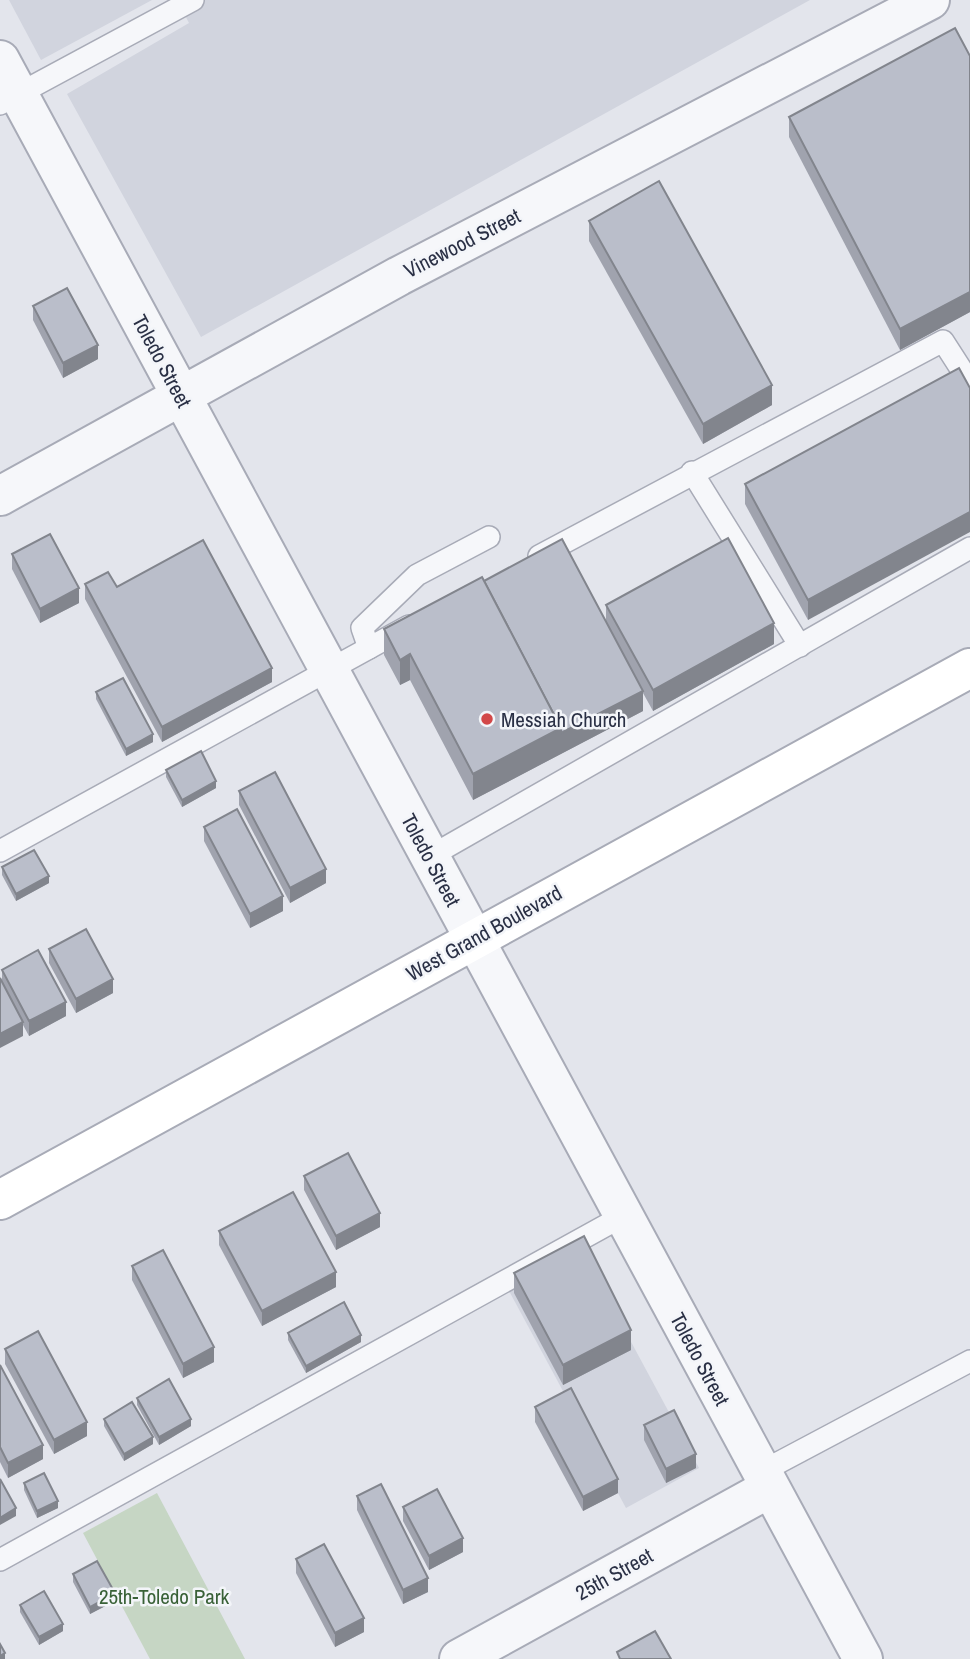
<svg xmlns="http://www.w3.org/2000/svg" width="970" height="1659" viewBox="0 0 970 1659" font-family="'Archivo Narrow',sans-serif">
<style>
.built{fill:#d1d4de}
.green{fill:#c6d6c4}
.lines{fill:none;stroke-linecap:round;stroke-linejoin:round}
.lane-casing{stroke:#a8abb7;stroke-width:24}
.street-casing{stroke:#a8abb7;stroke-width:42}
.secondary-casing{stroke:#a8abb7;stroke-width:42}
.lane{stroke:#f6f7fa;stroke-width:21}
.street{stroke:#f6f7fa;stroke-width:38}
.secondary{stroke:#fff;stroke-width:38}
.wall{fill:#a0a3ae}
.shaded-wall{fill:#82858d}
.building{fill:#babeca;stroke:#82858d;stroke-width:2}
.poi-dot{fill:#d24748;stroke:#f3f5f9;stroke-width:2.5}
.labels{text-anchor:middle;dominant-baseline:central;stroke-width:5;stroke-linejoin:round;paint-order:stroke}
.street-label{font-size:21px;fill:#2a3045;stroke:#f3f5f9}
.poi-label{font-size:21px;fill:#2a3045;stroke:#f3f5f9;text-anchor:start}
.park-label{font-size:21px;fill:#396137;stroke:#f3f5f9}
</style>
<rect width="100%" height="100%" fill="#e3e5ec"/>
<g class="built">
<path d="M9,0h143l-111,60z"/>
<path d="M177,0h633l-609,337 -134,-243 122,-71z"/>
<path d="M581,1249l118,219 -73,40 -118,-219z"/>
</g>
<path class="green" d="M157,1493l88,166h-95l-67,-126z"/>
<g class="lines">
<defs>
<g id="lane">
<path d="M0,104l193,-104"/>
<path d="M692,472l108,174"/>
<path d="M539,556l404,-215 27,42"/>
<path d="M369,648l-7,-20 55,-53 72,-38"/>
<path d="M0,851l409,-225"/>
<path d="M429,857l541,-309"/>
<path d="M761,1472l209,-111"/>
<path d="M0,1560l623,-344"/>
</g>
<g id="street">
<path d="M0,60l863,1599"/>
<path d="M0,496l399,-220 531,-276"/>
<path d="M459,1659l311,-171"/>
</g>
<path id="secondary" d="M0,1200l970,-532"/>
</defs>
<use href="#lane" class="lane-casing"/>
<use href="#street" class="street-casing"/>
<use href="#secondary" class="secondary-casing"/>
<use href="#lane" class="lane"/>
<use href="#street" class="street"/>
<use href="#secondary" class="secondary"/>
</g>
<g class="wall">
<path d="M970,56v256l-70,38 -111,-213v-20z"/>
<path d="M589,221l183,184 -69,39 -114,-203z"/>
<path d="M33,306l65,53 -35,19 -30,-58z"/>
<path d="M959,368l-151,252 -63,-116v-20z"/>
<path d="M12,554l67,49 -39,20 -28,-54z"/>
<path d="M484,581l122,41v-17l168,39 -121,67 -10,-18v18l-170,89 -63,-120 -10,5 -16,-30v-26z"/>
<path d="M85,584l32,3 155,95 -110,60 -77,-143z"/>
<path d="M96,692l57,50 -27,14 -30,-57z"/>
<path d="M166,770l50,18 -34,19 -16,-30z"/>
<path d="M239,791l87,92 -36,20 -51,-98z"/>
<path d="M204,827l79,84 -33,17 -46,-87z"/>
<path d="M2,867l47,16 -33,18 -14,-26z"/>
<path d="M49,949l64,44 -37,20 -27,-50z"/>
<path d="M2,970l64,46 -37,20 -6,-11v11l-21,-55z"/>
<path d="M304,1176l76,51 -44,23 -32,-60z"/>
<path d="M219,1231l117,56 -74,39 -43,-81z"/>
<path d="M132,1266l82,96 -31,16 -51,-98z"/>
<path d="M514,1273l117,77 -68,35 -49,-92z"/>
<path d="M288,1333l73,9 -55,31 -18,-33z"/>
<path d="M5,1349l82,87 -33,18 -49,-90z"/>
<path d="M0,1365l43,94 -35,19 -8,-16z"/>
<path d="M137,1398l54,28 -32,19 -22,-40z"/>
<path d="M535,1407l83,86 -35,18 -48,-89z"/>
<path d="M104,1419l49,25 -29,17 -20,-35z"/>
<path d="M644,1425l52,43 -30,15 -22,-43z"/>
<path d="M24,1483l34,25 -21,10 -13,-28z"/>
<path d="M357,1496l71,96 -25,12 -46,-94z"/>
<path d="M403,1507l60,45 -34,18 -26,-49z"/>
<path d="M296,1559l68,73 -29,15 -39,-74z"/>
<path d="M73,1574l42,27 -25,13 -17,-32z"/>
<path d="M20,1605l43,26 -24,14 -19,-33z"/>
</g>
<g class="shaded-wall">
<path d="M970,292v20l-70,38v-21z"/>
<path d="M98,345v14l-35,19v-15z"/>
<path d="M772,385v20l-69,39v-20z"/>
<path d="M970,512v20l-162,88v-20z"/>
<path d="M79,588v15l-39,20v-14z"/>
<path d="M774,623v21l-121,67v-21z"/>
<path d="M410,654v26l-10,5v-25z"/>
<path d="M272,668v14l-110,60v-15z"/>
<path d="M643,691v20l-170,89v-26l88,-46z"/>
<path d="M153,734v8l-27,14v-7z"/>
<path d="M216,781v7l-34,19v-7z"/>
<path d="M326,869v14l-36,20v-15z"/>
<path d="M49,876v7l-33,18v-7z"/>
<path d="M283,896v15l-33,17v-14z"/>
<path d="M113,979v14l-37,20v-14z"/>
<path d="M66,1002v14l-37,20v-15z"/>
<path d="M23,1022v14l-23,12v-14z"/>
<path d="M380,1213v14l-44,23v-14z"/>
<path d="M336,1272v15l-74,39v-15z"/>
<path d="M631,1330v20l-68,35v-20z"/>
<path d="M361,1335v7l-55,31v-7z"/>
<path d="M214,1347v15l-31,16v-14z"/>
<path d="M191,1419v7l-32,19v-8z"/>
<path d="M87,1422v14l-33,18v-14z"/>
<path d="M153,1437v7l-29,17v-7z"/>
<path d="M43,1445v14l-35,19v-15z"/>
<path d="M696,1454v14l-30,15v-14z"/>
<path d="M618,1479v14l-35,18v-14z"/>
<path d="M58,1501v7l-21,10v-7z"/>
<path d="M16,1508v8l-16,9v-7z"/>
<path d="M463,1538v14l-34,18v-14z"/>
<path d="M428,1578v14l-25,12v-14z"/>
<path d="M115,1593v8l-25,13v-7z"/>
<path d="M364,1618v14l-29,15v-14z"/>
<path d="M63,1624v7l-24,14v-8z"/>
<path d="M5,1653v6h-5v-3z"/>
</g>
<g class="building">
<path d="M955,28l15,28v236l-70,37 -111,-212z"/>
<path d="M659,181l113,204 -69,39 -114,-203z"/>
<path d="M67,288l31,57 -35,18 -30,-57z"/>
<path d="M959,368l11,20v124l-162,88 -63,-116z"/>
<path d="M50,534l29,54 -39,21 -28,-55z"/>
<path d="M728,538l46,85 -121,67 -47,-85z"/>
<path d="M562,539l81,152 -82,42v-5l-77,-147z"/>
<path d="M203,540l69,128 -110,59 -77,-143 23,-12 9,15z"/>
<path d="M482,577l79,151 -88,46 -63,-120 -10,6 -16,-31z"/>
<path d="M123,678l30,56 -27,15 -30,-57z"/>
<path d="M201,751l15,30 -34,19 -16,-30z"/>
<path d="M275,772l51,97 -36,19 -51,-97z"/>
<path d="M237,809l46,87 -33,18 -46,-87z"/>
<path d="M34,850l15,26 -33,18 -14,-27z"/>
<path d="M86,929l27,50 -37,20 -27,-50z"/>
<path d="M38,950l28,52 -37,19 -27,-51z"/>
<path d="M0,978l23,44 -23,12z"/>
<path d="M348,1153l32,60 -44,23 -32,-60z"/>
<path d="M293,1192l43,80 -74,39 -43,-80z"/>
<path d="M584,1236l47,94 -68,35 -49,-92z"/>
<path d="M163,1250l51,97 -31,17 -51,-98z"/>
<path d="M344,1302l17,33 -55,31 -18,-33z"/>
<path d="M38,1331l49,91 -33,18 -49,-91z"/>
<path d="M0,1365l43,80 -35,18 -8,-16z"/>
<path d="M169,1379l22,40 -32,18 -22,-39z"/>
<path d="M571,1388l47,91 -35,18 -48,-90z"/>
<path d="M132,1402l21,35 -29,17 -20,-35z"/>
<path d="M674,1410l22,44 -30,15 -22,-44z"/>
<path d="M44,1473l14,28 -21,10 -13,-28z"/>
<path d="M0,1479l16,29 -16,10z"/>
<path d="M381,1484l47,94 -25,12 -46,-94z"/>
<path d="M437,1489l26,49 -34,18 -26,-49z"/>
<path d="M324,1544l40,74 -29,15 -39,-74z"/>
<path d="M97,1561l18,32 -25,14 -17,-33z"/>
<path d="M44,1591l19,33 -24,13 -19,-32z"/>
<path d="M655,1631l16,28h-51l-3,-7z"/>
<path d="M0,1644l5,9 -5,3z"/>
</g>
<circle class="poi-dot" cx="487" cy="719" r="7"/>
<g class="labels">
<g class="street-label">
<text transform="translate(462 243) rotate(-27)">Vinewood Street</text>
<text transform="translate(162 361) rotate(62)">Toledo Street</text>
<text transform="translate(431 860) rotate(62)">Toledo Street</text>
<text transform="translate(484 933) rotate(-29)">West Grand Boulevard</text>
<text transform="translate(700 1359) rotate(62)">Toledo Street</text>
<text transform="translate(614 1574) rotate(-29)">25th Street</text>
</g>
<g class="poi-label">
<text x="501" y="719">Messiah Church</text>
</g>
<g class="park-label">
<text x="164" y="1596">25th-Toledo Park</text>
</g>
</g>
</svg>
